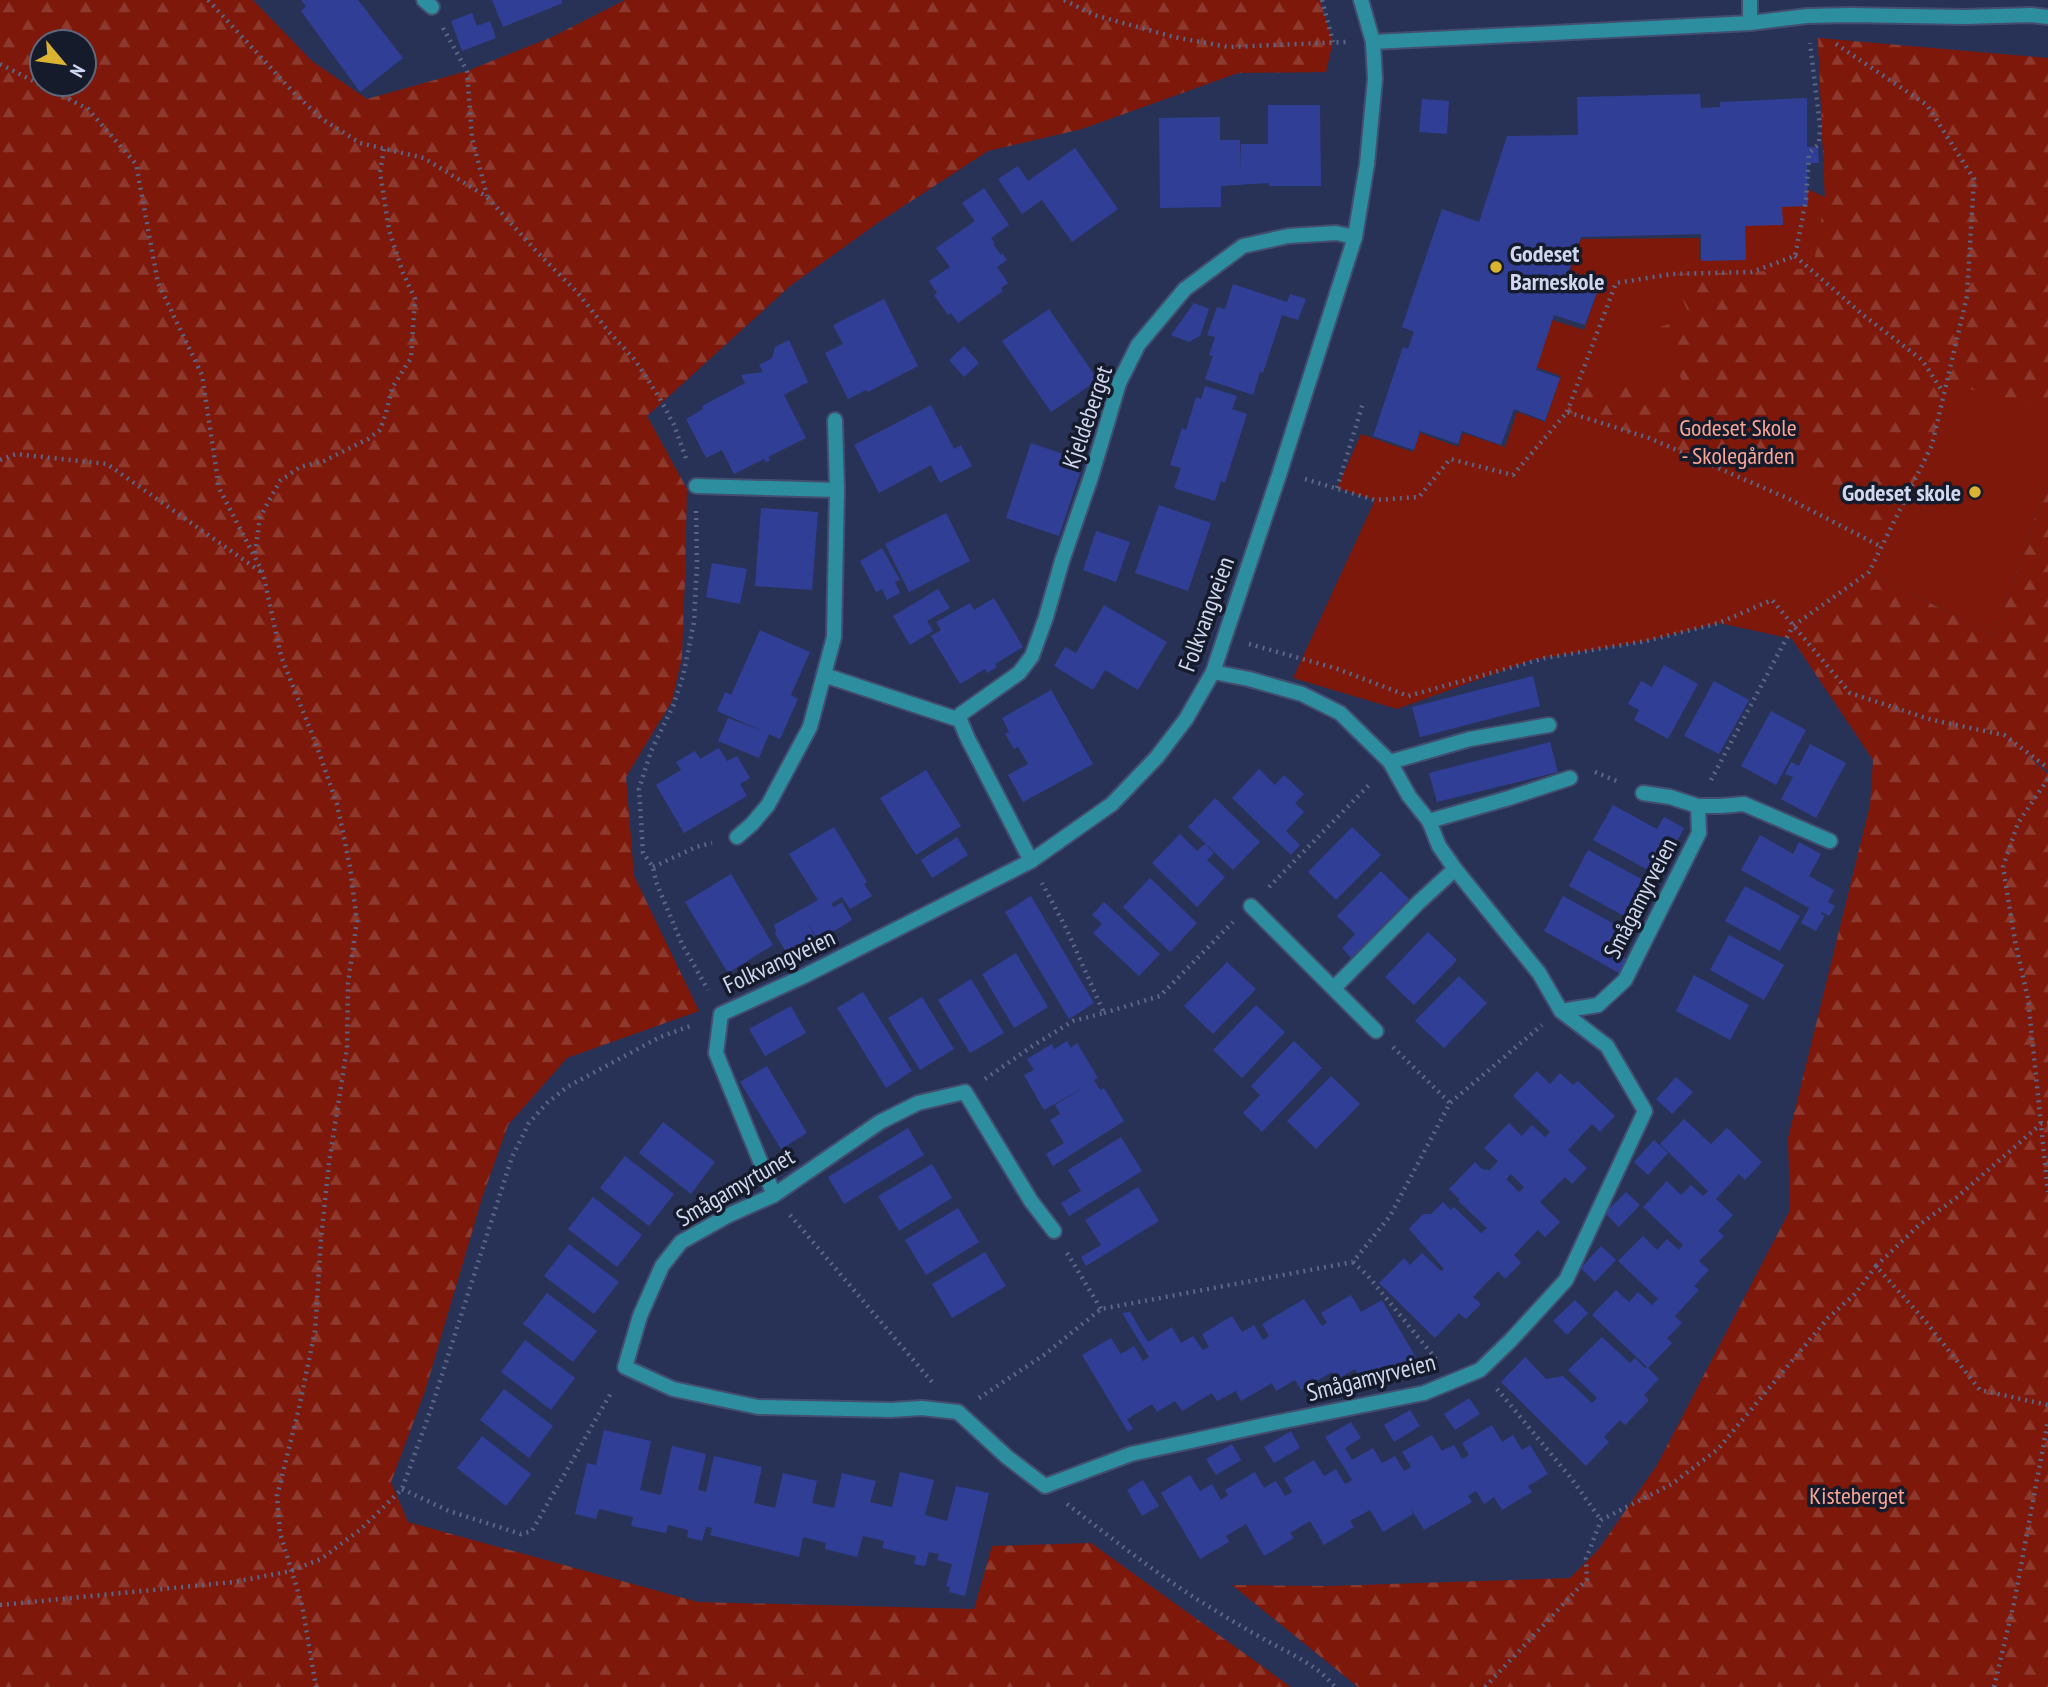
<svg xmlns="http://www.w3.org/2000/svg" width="2048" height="1687" viewBox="0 0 2048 1687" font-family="'PT Sans Narrow',sans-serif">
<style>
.green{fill:#7d180a}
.forest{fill:url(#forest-firs);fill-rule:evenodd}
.building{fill:#303f95;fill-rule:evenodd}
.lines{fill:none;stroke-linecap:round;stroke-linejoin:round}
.service-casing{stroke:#434d6f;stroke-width:18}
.minor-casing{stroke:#434d6f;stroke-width:18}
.path{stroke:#5b6585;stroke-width:4.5;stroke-dasharray:2 5;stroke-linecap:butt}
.service{stroke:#2c8e9f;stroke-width:14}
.minor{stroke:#2c8e9f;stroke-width:14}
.poi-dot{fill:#dab333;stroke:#161b2c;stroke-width:2.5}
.labels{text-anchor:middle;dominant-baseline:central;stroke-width:7;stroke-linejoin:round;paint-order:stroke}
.poi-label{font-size:24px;font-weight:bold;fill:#d0d8ef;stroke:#161b2c;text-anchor:start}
.street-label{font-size:24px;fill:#d0d8ef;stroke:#161b2c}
.park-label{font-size:24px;fill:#faa696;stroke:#161b2c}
</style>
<defs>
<pattern id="forest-firs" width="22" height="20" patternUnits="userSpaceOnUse" patternTransform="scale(1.75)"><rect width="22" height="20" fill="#7d180a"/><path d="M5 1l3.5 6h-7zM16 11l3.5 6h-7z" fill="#8e392e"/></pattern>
</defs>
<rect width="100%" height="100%" fill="#283257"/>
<path class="green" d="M1818,38l230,23v418l-54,157 -125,-64 -77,67 -73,-16 -73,18 -114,19 -135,49 -104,-31 82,-178 -38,-12 24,-54 52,18 7,-19 38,14 5,-14 42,14 12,-35 28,10 16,-46 -25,-9 16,-47 32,10 17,-48 -31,-11 11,-32 118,-1v21h40v-36l39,-41h13l34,15z"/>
<g class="forest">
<path d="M0,0h253l59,61 55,38 100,-28 85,-34 73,-37h695l13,42 -7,30 -88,1 -156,56 -94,22 -109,71 -89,64 -143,130 40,73 -2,88 -3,80 -10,44 -46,76 8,99 65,135 -132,47 -59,67 -25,70 -58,196 -34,91 17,40 290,80 276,7 18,-63 99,-3 200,144h-1291zM42,42h42v42h-42z"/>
<path d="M1818,38l230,20v352l-94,-25h-8l-14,60 -50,102 -34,-57 -81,-28 -37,11 -81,-35 -82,-26 12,-33 77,4 39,21 -41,-75 36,-12 -18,-43 80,-2 61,-4 12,-71z"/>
<path d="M2048,479v292l-23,-18 23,21v913h-690l-126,-102 96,1 242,-8 28,-28 59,-85 133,-255 -2,-72 82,-333 3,-45 -81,-121 77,-67 125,64z"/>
</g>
<g class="building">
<path d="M301,0h57l45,58 -43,34 -59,-81 5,-5z"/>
<path d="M492,0h69l2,3 -60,24z"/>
<path d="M472,13l5,13 13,-5 6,17 -34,13 -11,-30z"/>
<path d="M1700,94l1,14 19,-1v-5l87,-4v49h11l1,16h-12l1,43 -26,1 1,18 -38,1 1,34 -45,1v-27l-120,3 -13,36 32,11 -15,41 -31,-10 -18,55 24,8 -15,43 -31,-12 -13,36 -39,-14 -4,13 -38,-13 -6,19 -41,-14 30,-89 5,2 6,-17 -12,-5 40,-118 37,13 28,-86 71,-1 -1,-38z"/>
<path d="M1422,99l27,2 -2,33 -28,-2z"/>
<path d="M1268,105h52l1,81h-52v-3l-48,3v21l-61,1 -1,-90 61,-1v23h20l1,31v-27h27z"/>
<path d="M1075,148l43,61 -46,33 -30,-42 -20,14 -24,-35 20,-13 10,15z"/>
<path d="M984,188l25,37 -18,13 4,5 -2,1 8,11 2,-1 4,6 -10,7 11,16 -7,5 2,3 -45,32 -7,-10 -3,2 -14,-20 3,-2 -8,-12 21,-14 -14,-19 39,-27 -13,-18z"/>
<path d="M1233,284l54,18 3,-8 16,5 -8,21 -16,-5 -19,58 -3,-1 -7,23 -48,-16 8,-23 -4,-1 6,-18 -8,-2 10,-28 8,2z"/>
<path d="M884,299l34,67 -50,26 -2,-2 -18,9 -23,-46 18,-9 -10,-19z"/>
<path d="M1194,303l15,6 -9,27 -11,6 -18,-7z"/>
<path d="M1049,309l49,71 -47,32 -49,-71z"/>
<path d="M789,340l19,42 -24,13 22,43 -38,19 2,4 -4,1 -2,-3 -30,15 -12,-24 -16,8 -20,-39 17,-10 -1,-3 43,-23 -4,-8 22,-3 -4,-7 13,-7 3,-11z"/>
<path d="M964,346l15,17 -15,14 -15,-17z"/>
<path d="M1205,386l32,10 -5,13 15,5 -22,69 -4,-2 -6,20 -41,-13 7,-20 -11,-3 12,-37 4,2 10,-33 5,2z"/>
<path d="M931,405l23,44 7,-4 11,21 -32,17 -9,-18 -52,28 -25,-48z"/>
<path d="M1031,443l53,18 -25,75 -53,-18z"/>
<path d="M1159,505l52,18 -23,68 -53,-18z"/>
<path d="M761,508l57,4 -6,78 -57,-4z"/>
<path d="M946,513l24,48 -61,31 -24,-48z"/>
<path d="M1096,531l34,11 -14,40 -33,-12z"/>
<path d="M882,548l18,32 -5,2 5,11 -13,7 -5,-11 -6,3 -16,-31z"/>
<path d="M712,563l35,6 -7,35 -34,-7z"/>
<path d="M938,589l12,19 -23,13 6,10 -23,14 -17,-29z"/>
<path d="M994,598l29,49 -28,17 2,3 -10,6 -2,-4 -25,15 -29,-48 10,-6 -5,-8 34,-19 4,7z"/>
<path d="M1104,605l63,37 -29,48 -33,-20 -12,20 -39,-24 11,-19 11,6z"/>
<path d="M760,630l50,22 -19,43 7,4 -18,40 -11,-5 -10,24 -41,-17 10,-23 37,14 -48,-21 8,-19 6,3z"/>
<path d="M1664,665l34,19 -30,55 -34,-19 5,-10 -11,-6 13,-23 11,6z"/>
<path d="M1533,676l7,30 -120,31 -8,-30z"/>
<path d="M1714,681l35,19 -30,54 -35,-18z"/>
<path d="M1051,690l42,74 -70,38 -15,-27 20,-11 -10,-17 -4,2 -9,-15 4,-2 -7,-14z"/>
<path d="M1771,711l35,19 -30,55 -35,-19z"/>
<path d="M1550,742l8,30 -121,30 -8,-29z"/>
<path d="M1810,744l36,19 -30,55 -35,-19 12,-22 -8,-3 6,-12 8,4z"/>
<path d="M719,748l8,13 10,-5 13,22 -10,6 7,12 -63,37 -28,-48 25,-15 -5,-8 19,-11 5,8z"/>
<path d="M1259,769l16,16 9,-10 20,19 -9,9 9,9 -18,19 14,14 -9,10 -59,-57z"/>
<path d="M926,770l35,56 -45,29 -36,-57z"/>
<path d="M1215,798l45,44 -27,28 -45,-43z"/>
<path d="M1613,805l44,24 7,-12 20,11 -7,13 -10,-5 -19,34 -55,-30z"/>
<path d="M834,827l33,55 -3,2 8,12 -22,13 -8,-12 -11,7 3,3 8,-5 10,18 -33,20 -13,-19 13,21 -29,16 -15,-24 1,-3 -2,-6 44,-25 -29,-46z"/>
<path d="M1352,827l29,28 -45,45 -28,-28z"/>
<path d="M1180,834l17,17 8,-7 9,9 -7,7 18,17 -28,30 -45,-44z"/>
<path d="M1760,835l33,19 6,-12 22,12 -12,22 25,14 -6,12 7,4 -6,10 -7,-4 -1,2 4,2 -9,15 -15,-8 8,-15 -68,-38z"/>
<path d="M957,837l11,18 -36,23 -11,-18z"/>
<path d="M1588,850l55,30 -19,36 -55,-30z"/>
<path d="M1381,871l28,28 -58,59 -9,-10 13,-14 -18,-18z"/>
<path d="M731,874l42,71 -45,28 -43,-71z"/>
<path d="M1150,878l47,45 -27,29 -47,-45z"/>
<path d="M1745,886l55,30 -20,35 -55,-30z"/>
<path d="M1031,896l63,107 -25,16 -64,-107z"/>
<path d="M1563,896l55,30 -16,29 8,4 4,-7 13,7 -8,14 -75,-42z"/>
<path d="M1104,902l56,52 -21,22 -46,-43 9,-9 -10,-9z"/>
<path d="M1428,932l29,28 -43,45 -29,-28z"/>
<path d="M1729,935l55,30 -20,35 -54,-30z"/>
<path d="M1016,953l32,54 -34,21 -32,-54z"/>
<path d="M1227,962l29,27 -43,45 -29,-28z"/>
<path d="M1694,975l55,30 -19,35 -54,-29z"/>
<path d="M1459,976l28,27 -43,45 -29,-27z"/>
<path d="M971,979l33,54 -34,20 -32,-53z"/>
<path d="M863,992l49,79 -26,17 -49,-80z"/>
<path d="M922,997l32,52 -34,21 -32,-52z"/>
<path d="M1256,1005l29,27 -43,46 -29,-28z"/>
<path d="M791,1006l15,27 -41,23 -16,-27z"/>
<path d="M1067,1041l4,7 6,-5 21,35 -4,2 6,10 4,-2 20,33 -71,45 -7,-12 18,-11 -14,-23 10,-6 -5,-9 31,-19 -42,24 -20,-35 10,-5 -7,-11 25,-15 2,5z"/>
<path d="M1294,1041l28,27 -60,64 -19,-19 17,-18 -9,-9z"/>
<path d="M767,1066l40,67 -26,16 -41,-67z"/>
<path d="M1537,1071l13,13 10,-11 13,12 5,-4 37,35 -15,16 -8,-8 -24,26 19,18 -15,16 -7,-7 -25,25 20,20 -15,15 -7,-7 -24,25 7,8 -16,16 -7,-8 -25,26 8,7 -15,15 -7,-6 -24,25 -56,-55 25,-25 6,7 12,-12 19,18 3,-2 -35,-40 14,-15h8l12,-12 8,8 3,-3 27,26 6,-5 -29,-27 2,-1 -11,-11 26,-27 7,7 8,1 8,-9 -14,-13 25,-25 13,13 10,-11 13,12 5,-5 -37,-36zM1511,1174l13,13 -5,5 -13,-13z"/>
<path d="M1331,1076l29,28 -44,45 -29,-28z"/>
<path d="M1676,1077l17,15 -21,22 -16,-15z"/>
<path d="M1684,1119l27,25 16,-16 35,34 -17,18 -6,-6 -23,25 17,16 -15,16 6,5 -25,25 10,9 -15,16 5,4 -24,26 7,7 -15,15 5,5 -24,25 11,11 -15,16 5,5 -24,25 -5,-5 -16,17 5,5 -23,24 -85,-84 24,-25 21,22 17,-3 29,27 5,-5 -29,-28 34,-33 28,26 5,-5 10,10 2,-1 -55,-52 24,-25 13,12 9,-10 14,13 6,-6 -40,-38 25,-25 14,14 10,-11 12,11 4,-5 -40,-38 24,-26 14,14 10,-10 12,11 5,-5 -48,-47z"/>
<path d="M663,1122l52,40 -24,32 -52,-41z"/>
<path d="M908,1128l16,27 -80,49 -16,-27z"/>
<path d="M1121,1137l21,34 -73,45 -8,-13 20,-12 -13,-21z"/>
<path d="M1654,1140l14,13 -20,22 -14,-13z"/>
<path d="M625,1156l49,38 -25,32 -49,-38z"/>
<path d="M932,1164l20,34 -53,33 -21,-35z"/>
<path d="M1138,1187l21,34 -73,45 -5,-9 20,-12 -16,-25z"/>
<path d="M1626,1192l14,13 -21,22 -14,-14z"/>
<path d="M593,1197l49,38 -25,32 -49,-38z"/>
<path d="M958,1208l21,34 -53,33 -21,-35z"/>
<path d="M569,1244l50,38 -25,32 -50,-38z"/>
<path d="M1601,1246l15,14 -21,22 -14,-14z"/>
<path d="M985,1252l21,34 -54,32 -20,-34z"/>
<path d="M547,1293l50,38 -24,31 -50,-38z"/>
<path d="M1351,1295l10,17 21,-12 35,59 -21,12 -4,-7 -30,18 -7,-13 -19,11 -4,-8 -31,18 -6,-10 -19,11 -4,-8 -31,18 -5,-10 -19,10 -5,-8 -30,18 -7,-10 -18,11 -5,-8 -25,15 6,10 -5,3 -46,-77 29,-17 10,16 13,-8 9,15 6,-4 -27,-44 8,-1 18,30 24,-15 9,16 12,-7 10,14 6,-3 -7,-13 30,-18 10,16 12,-7 9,15 6,-4 -7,-12 42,-25 18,27 5,-3 -6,-10z"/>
<path d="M1575,1300l13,13 -21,22 -14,-14z"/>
<path d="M525,1340l50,38 -24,32 -50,-38z"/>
<path d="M504,1389l49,37 -24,32 -49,-38z"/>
<path d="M1469,1398l11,16 -25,16 -11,-16z"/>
<path d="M1410,1410l10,16 -26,16 -10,-17z"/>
<path d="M1351,1422l10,16 -16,10 7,12 21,-12 9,15 13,-7 9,15 7,-4 -9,-15 30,-17 10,16 12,-6 8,14 7,-4 -7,-12 30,-18 10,17 11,-7 9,15 8,-5 18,29 -20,12 4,6 -30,18 -8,-13 -10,7 -8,-13 -8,5 4,6 -48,28 -14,-23 3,7 -30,18 -13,-22 -20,11 4,6 -30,18 -14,-24 -20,12 4,5 -30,18 -18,-32 -20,12 3,6 -29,17 -39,-66 29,-18 10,16 12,-7 9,16 7,-5 -3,-5 30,-18 9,16 12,-7 9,15 7,-4 -8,-14 30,-18 10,16 12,-7 9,15 7,-4 -27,-43z"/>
<path d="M604,1430l47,11 -11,49 21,5 11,-49 34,8 -8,36 8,2 8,-36 48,11 -8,36 21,5 8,-35 34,8 -5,22 22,5 8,-35 34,8 -6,21 22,5 8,-35 34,8 -9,35 22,6 9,-35 33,7 -24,103 -16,-4 1,-5 -4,-1 6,-22 -15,-4 2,-6 -10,-2 -4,14 -11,-2 2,-8 -34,-8 2,-7 -21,-5 -6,21 -32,-8 1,-6 -23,-6 -4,20 -89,-22 2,-7 -6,-1 -4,14 -15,-4 1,-7 -20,-5 -2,8 -35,-7 2,-9 -34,-8 -3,10 -21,-5 12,-51 9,2z"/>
<path d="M1291,1431l9,17 -26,15 -10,-16z"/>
<path d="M482,1436l49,38 -25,32 -49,-38z"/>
<path d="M1232,1444l9,16 -25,15 -10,-16z"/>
<path d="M1143,1480l16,26 -17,10 -15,-26z"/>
</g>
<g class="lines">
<defs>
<g id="service">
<path d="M1390,762l80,-23 79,-14"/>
<path d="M1429,821l80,-23 61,-20"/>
</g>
<g id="minor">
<path d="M424,0l8,7"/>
<path d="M1750,0v23"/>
<path d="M1373,42l377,-19 57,-7 43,-1 114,2 67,-2 17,2"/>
<path d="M696,486l141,4"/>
<path d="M824,675l136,45"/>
<path d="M1643,793l27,4 28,9h22l24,-2 86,37"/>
<path d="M737,837l15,-13 16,-19 42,-78 24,-90 3,-147 -2,-70"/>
<path d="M1031,861l-64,-124 -7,-17 1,-6 58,-41 13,-17 14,-39 16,-56 29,-84 28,-94 19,-38 47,-56 58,-43 45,-10 48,-3 19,4"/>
<path d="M1251,906l125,125"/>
<path d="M1334,988l85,-86 36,-33"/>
<path d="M1561,1011l37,-6 27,-25 74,-147 -1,-27"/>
<path d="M774,1195l-58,-142 5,-39 81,-37 229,-116 81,-57 45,-47 29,-38 27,-47 66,-197 76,-238 12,-73 8,-85 -2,-37 -12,-42"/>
<path d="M1054,1231l-23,-30 -66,-109 -47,11 -38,19 -106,73 -45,20 -48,27 -19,24 -22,50 -15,51 48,22 85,18 133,3 31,-2 36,4 49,45 38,29 86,-32 143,-31 150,-30 56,-23 31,-30 55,-60 79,-169 -38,-65 -46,-35 -22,-38 -84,-104 -16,-23 -10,-25 -20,-25 -19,-34 -50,-49 -38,-19 -53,-15 -36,-7"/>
</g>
</defs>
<use href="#service" class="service-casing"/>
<use href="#minor" class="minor-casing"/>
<g class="path">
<path d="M208,0l87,94 27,25 38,24 64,15 63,39 50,55 40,40 32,40 26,28 24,37 15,28 13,36"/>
<path d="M1064,0l30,15 80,22 54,10 118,-5"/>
<path d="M1322,0l11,42"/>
<path d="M443,28l24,43 5,67 15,58"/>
<path d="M0,64l88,45 48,55 22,119 44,92 17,113 44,85 18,83 35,88 21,60 13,63 7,54 -9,62 -1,65 -18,115 -8,76 -6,92 -16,77 -22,88 3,37 22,72 14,82"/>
<path d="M1795,256l67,58 60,46 21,32"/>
<path d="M1567,412l49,-129 56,-9 80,-2 43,-16 11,-56 3,-47 10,-9 1,-18 -10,-83"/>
<path d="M0,460l16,-6 91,10 154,108"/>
<path d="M1305,479l70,21 44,-3 31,-38 63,16 54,-63 82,26 138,60 95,49"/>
<path d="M1337,488l26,-85"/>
<path d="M696,511l1,53 -3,58 -11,54 -10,30 -22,45 -12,38 4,64 10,14 3,15 26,62 26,46"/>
<path d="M255,553l5,-36 20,-36 20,-14 24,-6 44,-22 12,-9 6,-17 6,-25 19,-30 4,-59 -12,-26 -14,-43 -9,-58 4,-23"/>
<path d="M1249,644l86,24 73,28 137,-38 101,-17 73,-18 53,-23 78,93 82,27 72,15 44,33"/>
<path d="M1595,772l24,10"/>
<path d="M2048,779l-30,44 -15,44 12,74 13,58 20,193"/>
<path d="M1711,780l82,-154 76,-54 63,-127 35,-149 7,-117 -47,-74 -94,-63"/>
<path d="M653,867l43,-20 16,-4"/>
<path d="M1269,887l102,-104"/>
<path d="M1104,1013l56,-17 73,-74"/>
<path d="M1393,1047l57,56"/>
<path d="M985,1079l49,-34 39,-24 31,-8 -37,-83 -25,-47"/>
<path d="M790,1215l142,167"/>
<path d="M1067,1253l34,56"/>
<path d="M1353,1262l15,14 68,83"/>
<path d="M1876,1266l43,-41 37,-27 85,-74 7,-1"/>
<path d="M1497,1389l74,89 30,42"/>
<path d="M979,1398l65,-43 57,-46 252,-47 37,-46 60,-113 92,-78"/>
<path d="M402,1489l47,22 72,23 11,-3 80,-140"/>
<path d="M1067,1504c43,33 86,67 131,96 25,15 50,31 75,44 22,12 46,23 62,43"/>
<path d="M0,1605l234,-23 57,-11 30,-12 40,-30 41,-40 28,-77 82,-255 17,-34 18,-20 20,-16 93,-50 33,-12"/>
<path d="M1485,1687l102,-108 -1,-20 15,-39 71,-36 46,-35 110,-131 27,-24 21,-28 50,56 54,68 68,15"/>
<path d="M1994,1687l20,-84 34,-182"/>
</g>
<use href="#service" class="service"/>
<use href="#minor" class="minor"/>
</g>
<g class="poi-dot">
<circle cx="1496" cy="267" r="7"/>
<circle cx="1975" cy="492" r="7"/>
</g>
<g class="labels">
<g class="poi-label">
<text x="1510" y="253">Godeset<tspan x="1510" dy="28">Barneskole</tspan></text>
<text x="1961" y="492" text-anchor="end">Godeset skole</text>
</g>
<g class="street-label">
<text transform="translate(1087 417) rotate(-71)">Kjeldeberget</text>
<text transform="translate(1206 614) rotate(-70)">Folkvangveien</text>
<text transform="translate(1640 898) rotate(-63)">Smågamyrveien</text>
<text transform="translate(779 961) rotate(-25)">Folkvangveien</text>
<text transform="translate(735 1187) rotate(-30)">Smågamyrtunet</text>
<text transform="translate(1371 1377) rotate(-14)">Smågamyrveien</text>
</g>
<g class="park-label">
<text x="1738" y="427">Godeset Skole<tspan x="1738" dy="28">- Skolegården</tspan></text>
<text x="1857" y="1495">Kisteberget</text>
</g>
</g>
<g transform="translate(63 63) rotate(119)"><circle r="33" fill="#161b2c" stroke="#60677a" stroke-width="2"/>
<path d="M0-5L12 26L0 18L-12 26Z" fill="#dab333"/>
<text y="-10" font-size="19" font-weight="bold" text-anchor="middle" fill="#d0d8ef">N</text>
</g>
</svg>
